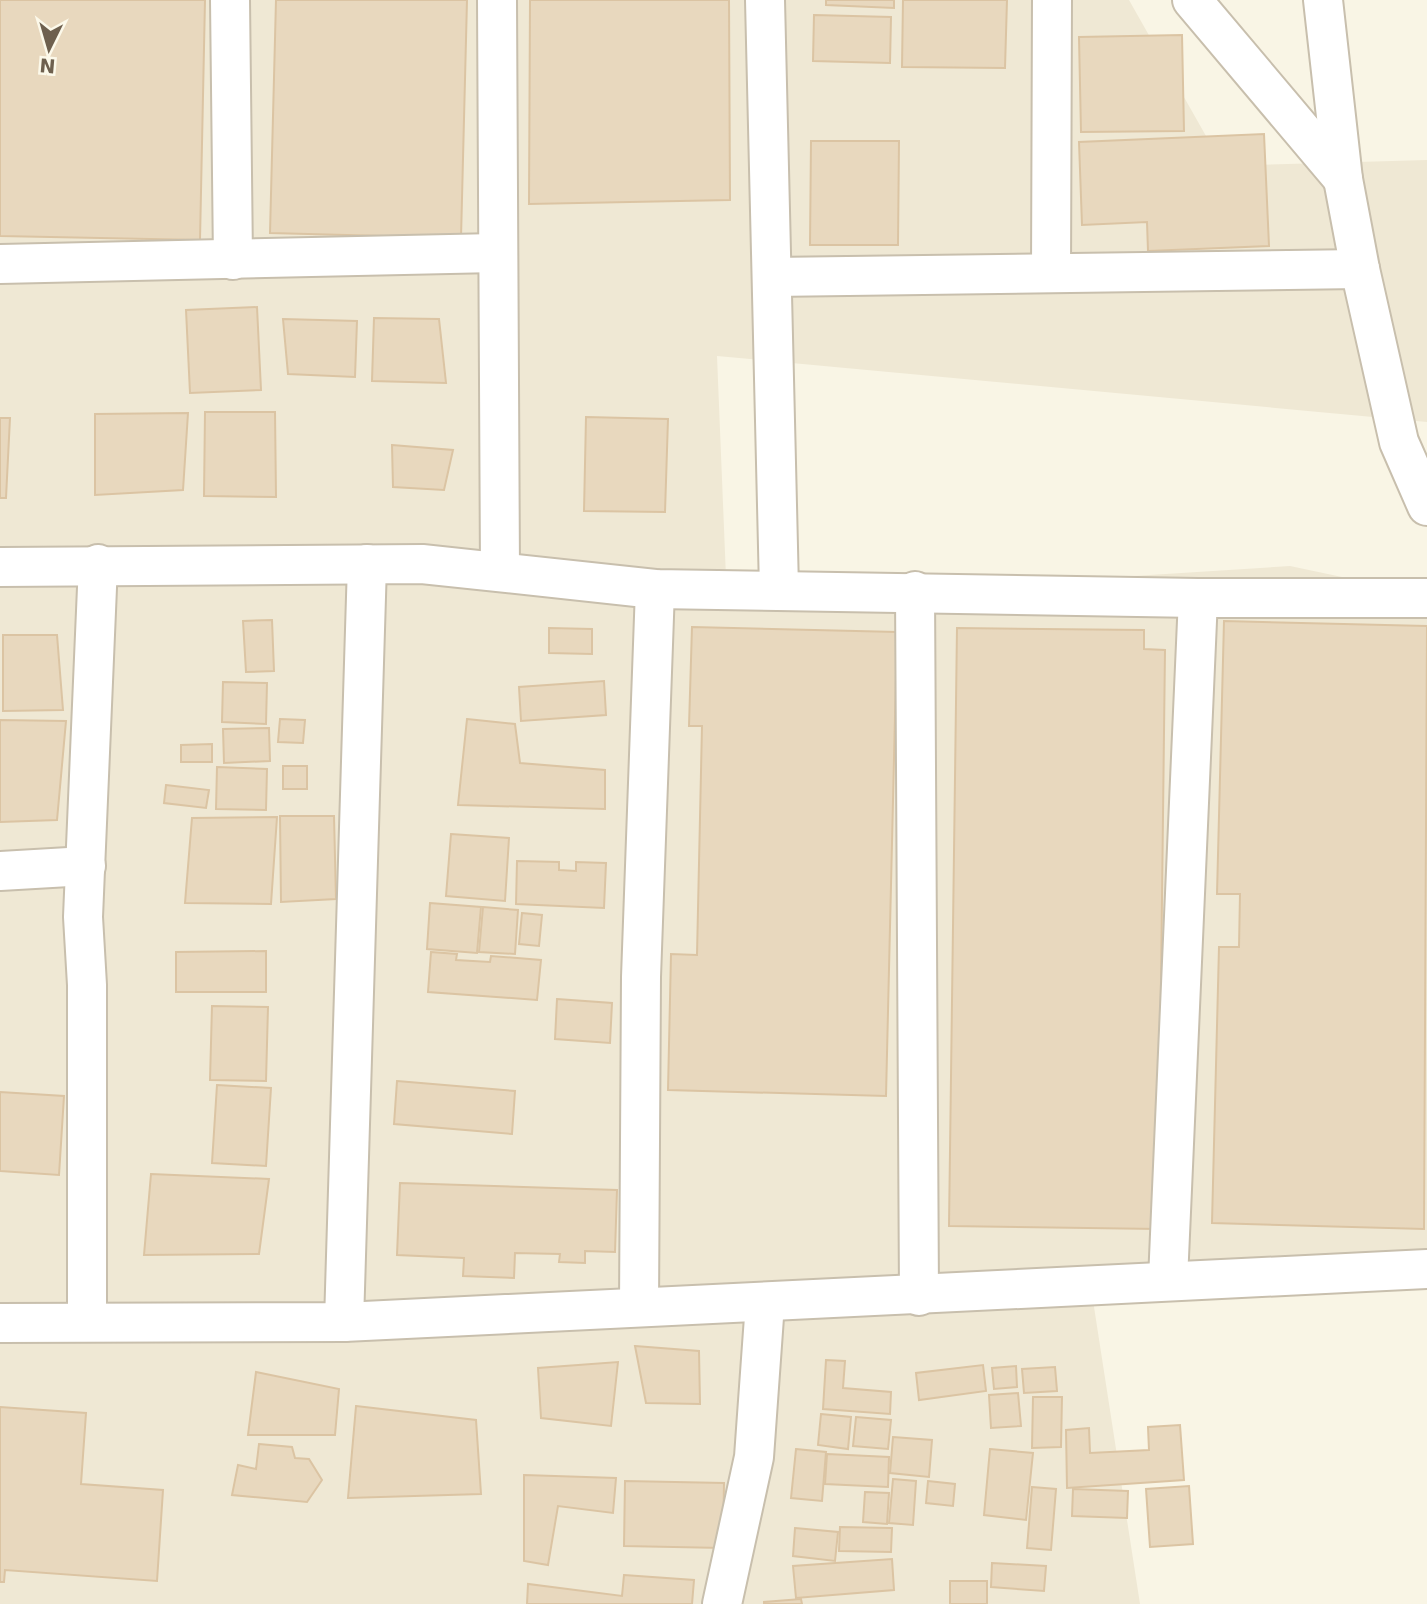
<svg xmlns="http://www.w3.org/2000/svg" width="1427" height="1604" viewBox="0 0 1427 1604" font-family="'DejaVu Sans',sans-serif">
<style>
.residential{fill:#efe8d4}
.building{fill:#e8d8be;stroke:#dbc4a3;stroke-width:2}
.lines{fill:none;stroke-linecap:round;stroke-linejoin:round}
.street-casing{stroke:#c8bfad;stroke-width:42}
.street{stroke:#fff;stroke-width:38}
</style>
<rect width="100%" height="100%" fill="#f9f5e5"/>
<path class="residential" d="M0,0h1129l94,166 204,-6v262l-710,-66 10,246 563,-36 137,29v669l-335,30 48,310h-1140z"/>
<g class="building">
<path d="M0,0h205l-5,240 -200,-4z"/>
<path d="M276,0h191l-6,238 -191,-5z"/>
<path d="M530,0h199l1,200 -201,4z"/>
<path d="M826,0h68v8l-68,-3z"/>
<path d="M903,0h104l-2,68 -103,-1z"/>
<path d="M814,15l77,2 -1,46 -77,-2z"/>
<path d="M1182,35l2,96 -103,1 -2,-95z"/>
<path d="M1264,134l5,112 -121,5 -1,-29 -65,3 -3,-83z"/>
<path d="M811,141h88l-1,104h-88z"/>
<path d="M257,307l4,83 -71,3 -4,-83z"/>
<path d="M374,318l65,1 7,64 -74,-2z"/>
<path d="M283,319l74,2 -2,56 -67,-3z"/>
<path d="M205,412h70l1,85 -72,-1z"/>
<path d="M188,413l-5,77 -88,5v-81z"/>
<path d="M586,417l82,2 -3,93 -81,-1z"/>
<path d="M0,418h10l-4,80h-6z"/>
<path d="M392,445l61,5 -9,40 -51,-3z"/>
<path d="M272,620l2,51 -28,1 -3,-51z"/>
<path d="M1224,621l203,5 -3,603 -212,-6 7,-276h20l1,-53h-23z"/>
<path d="M692,627l205,5 -11,464 -218,-6 3,-136 26,1 5,-229h-13z"/>
<path d="M549,628l43,1v25l-43,-1z"/>
<path d="M957,628l187,2v19l21,1 -7,579 -209,-3z"/>
<path d="M3,635h54l6,75 -60,1z"/>
<path d="M604,681l2,34 -85,6 -2,-34z"/>
<path d="M223,682l44,1 -1,41 -44,-2z"/>
<path d="M280,719l25,1 -2,23 -25,-1z"/>
<path d="M467,719l48,5 5,39 85,7v39l-147,-4z"/>
<path d="M0,720l66,1 -9,99 -57,2z"/>
<path d="M269,728l1,33 -46,2 -1,-34z"/>
<path d="M212,744v18h-31v-17z"/>
<rect x="283" y="766" width="24" height="23"/>
<path d="M217,767l50,2 -1,41 -50,-1z"/>
<path d="M166,785l43,5 -3,18 -42,-5z"/>
<path d="M280,816h54l2,83 -55,3z"/>
<path d="M277,817l-6,87 -86,-1 7,-85z"/>
<path d="M451,834l58,4 -4,63 -59,-5z"/>
<path d="M517,861l42,1v8l17,1v-9l30,1 -2,45 -88,-4z"/>
<path d="M430,903l51,4 -4,46 -50,-4z"/>
<path d="M483,907l35,3 -3,44 -36,-2z"/>
<path d="M522,913l20,2 -3,31 -20,-2z"/>
<path d="M266,951v41h-90v-40z"/>
<path d="M431,952l26,2 -1,6 34,2 1,-6 50,4 -4,40 -109,-8z"/>
<path d="M557,999l55,4 -2,40 -55,-4z"/>
<path d="M212,1006l56,1 -2,74 -56,-1z"/>
<path d="M397,1081l118,10 -3,43 -118,-10z"/>
<path d="M217,1085l54,3 -5,78 -54,-3z"/>
<path d="M0,1092l64,4 -5,79 -59,-4z"/>
<path d="M151,1174l118,5 -10,75 -115,1z"/>
<path d="M400,1183l217,7 -2,62 -30,-1v12l-26,-1 1,-8 -45,-1 -1,25 -51,-2 1,-18 -67,-3z"/>
<path d="M635,1346l64,5 1,53 -54,-1z"/>
<path d="M826,1360l19,1 -2,27 48,4 -1,22 -67,-5z"/>
<path d="M618,1362l-7,64 -70,-8 -3,-50z"/>
<path d="M983,1365l3,26 -67,9 -3,-27z"/>
<path d="M1016,1366l1,21 -23,2 -2,-21z"/>
<path d="M1055,1367l2,24 -33,2 -2,-24z"/>
<path d="M256,1372l83,17 -4,46h-87z"/>
<path d="M1018,1393l3,33 -30,2 -2,-33z"/>
<path d="M1033,1397h29l-1,50 -29,1z"/>
<path d="M356,1406l120,14 5,74 -133,4z"/>
<path d="M0,1407l86,6 -5,71 82,6 -6,91 -152,-11 -1,12h-4z"/>
<path d="M821,1414l30,3 -3,32 -30,-4z"/>
<path d="M856,1417l35,3 -3,29 -35,-3z"/>
<path d="M1180,1425l4,55 -117,8 -1,-58 23,-2 1,25 59,-3 -1,-23z"/>
<path d="M893,1437l39,3 -3,37 -39,-4z"/>
<path d="M259,1444l33,3 3,11 14,1 13,21 -15,22 -75,-7 6,-30 18,4z"/>
<path d="M796,1449l30,3 -4,49 -31,-3z"/>
<path d="M990,1449l43,4 -7,67 -42,-5z"/>
<path d="M827,1454l62,3 -1,30 -63,-3z"/>
<path d="M524,1475l92,3 -3,35 -55,-7 -10,59 -24,-4z"/>
<path d="M893,1479l23,2 -3,44 -24,-2z"/>
<path d="M625,1481l99,2 -1,65 -99,-2z"/>
<path d="M928,1481l27,3 -2,22 -27,-3z"/>
<path d="M1189,1486l4,58 -43,3 -4,-58z"/>
<path d="M1032,1487l24,2 -5,61 -24,-2z"/>
<path d="M1073,1489l55,2 -1,27 -55,-2z"/>
<path d="M865,1492l24,1 -2,31 -24,-2z"/>
<path d="M840,1527l52,1 -1,24 -52,-1z"/>
<path d="M795,1528l43,4 -3,29 -42,-5z"/>
<path d="M892,1559l2,31 -98,8 -3,-32z"/>
<path d="M992,1563l54,3 -2,25 -53,-4z"/>
<path d="M624,1575l70,5 -2,24h-165l1,-20 94,12z"/>
<rect x="950" y="1581" width="37" height="23"/>
<path d="M801,1599l1,5h-38v-2z"/>
</g>
<g class="lines">
<defs>
<g id="street">
<path d="M230,0l3,260"/>
<path d="M497,0l3,572"/>
<path d="M765,0l14,589"/>
<path d="M1192,0l151,179"/>
<path d="M1323,0l20,179 17,90 39,173 28,64"/>
<path d="M0,264l496,-11"/>
<path d="M1051,273l1,-273"/>
<path d="M772,277l588,-8"/>
<path d="M0,567l422,-3 233,25 543,9h229"/>
<path d="M915,591l4,705"/>
<path d="M0,871l86,-5"/>
<path d="M1168,1280l30,-682"/>
<path d="M639,1307l2,-330 14,-388"/>
<path d="M87,1322v-337l-4,-68 15,-353"/>
<path d="M344,1322l23,-758"/>
<path d="M0,1323l344,-1 1083,-53"/>
<path d="M722,1604l32,-147 11,-154"/>
</g>
</defs>
<use href="#street" class="street-casing"/>
<use href="#street" class="street"/>
</g>
<g transform="translate(49 49) rotate(185)" stroke="#fcf9ea" stroke-width="5" paint-order="stroke">
<path d="M0-5L12 26L0 18L-12 26Z" fill="#6e604e"/>
<text y="-10" font-size="19" font-weight="bold" text-anchor="middle" fill="#6e604e">N</text>
</g>
</svg>
